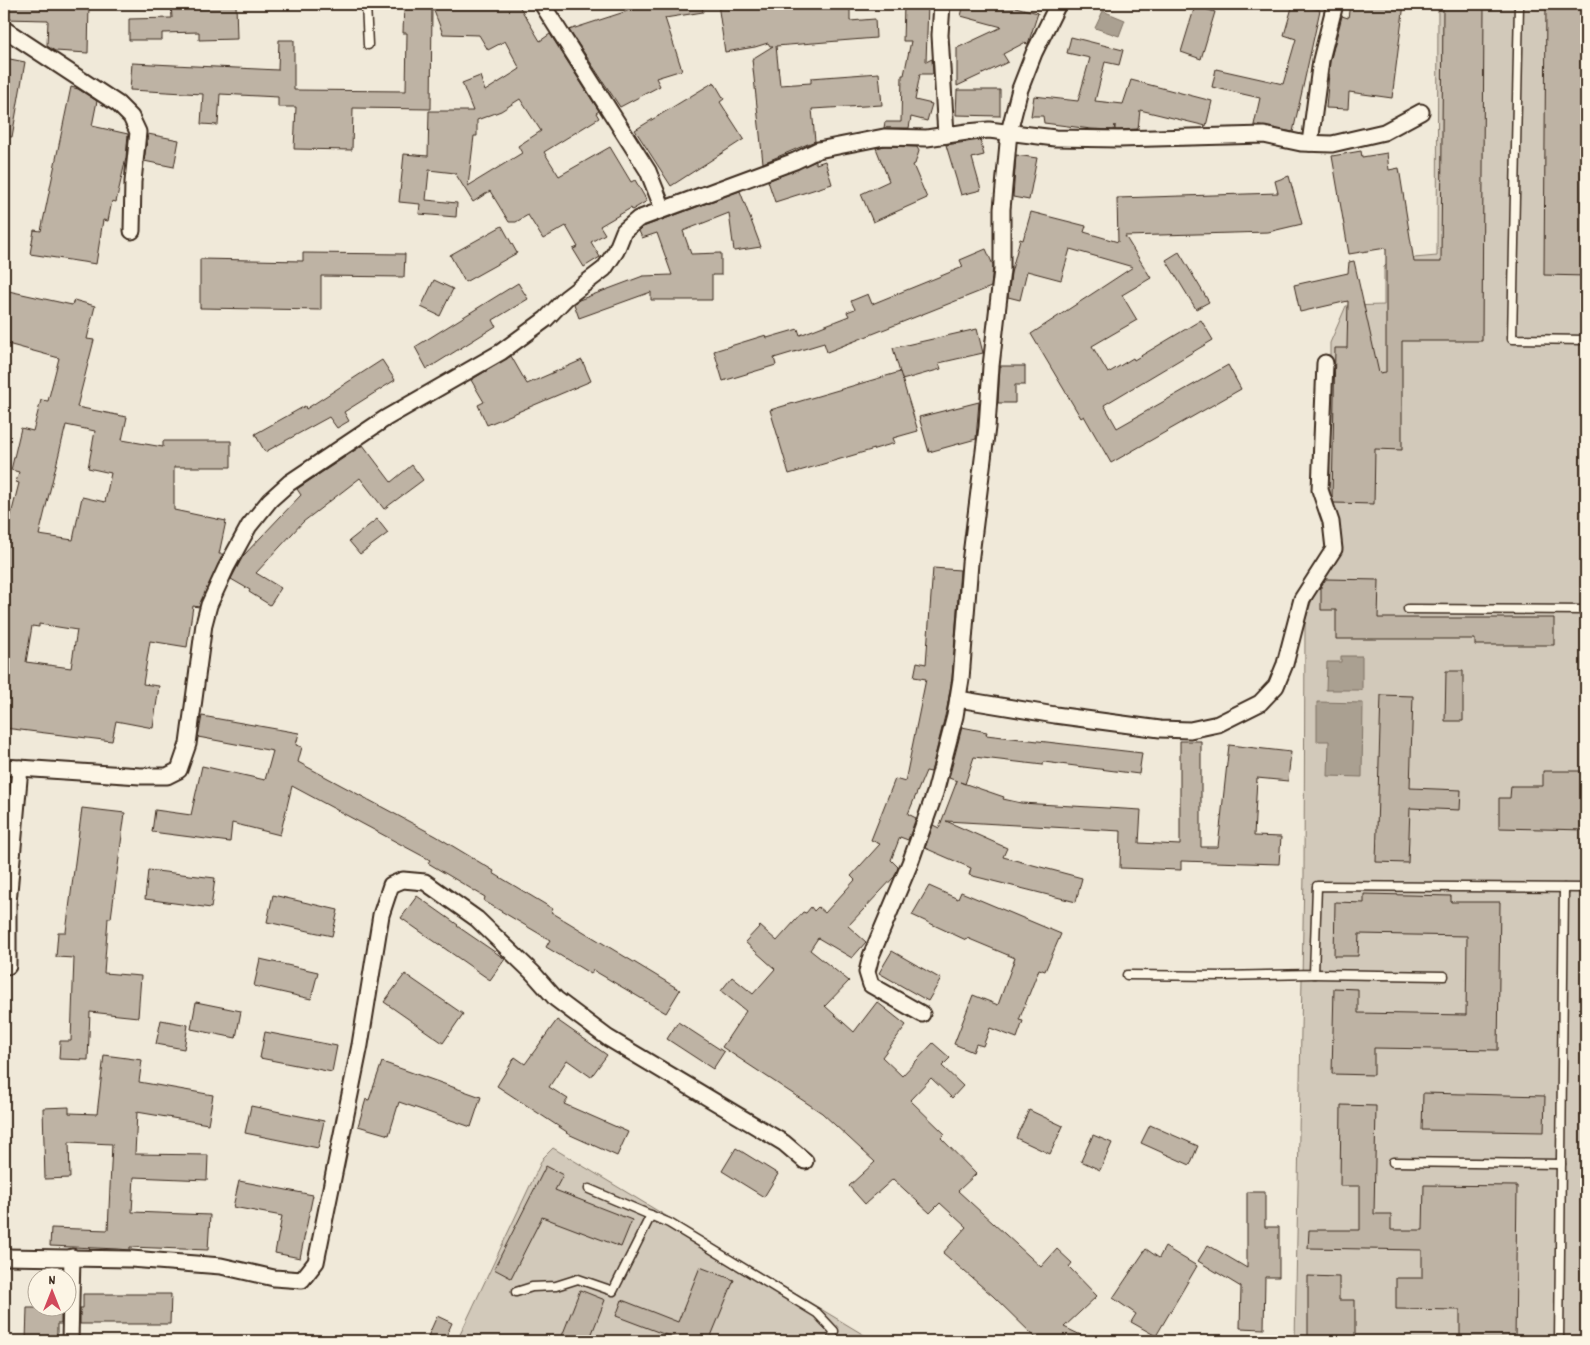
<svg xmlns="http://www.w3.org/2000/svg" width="1590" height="1345" viewBox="0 0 1590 1345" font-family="Dekko,sans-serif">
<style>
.green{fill:#d2c9ba;stroke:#867a6c}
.water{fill:#aaa091;stroke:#7e7163}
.building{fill:#beb3a4;stroke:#3b2a1e;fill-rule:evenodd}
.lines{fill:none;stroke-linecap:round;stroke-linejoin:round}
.service-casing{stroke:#3b2a1e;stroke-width:11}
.minor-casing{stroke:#3b2a1e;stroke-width:19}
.service{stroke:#fcf5e5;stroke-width:8}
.minor{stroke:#fcf5e5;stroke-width:15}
</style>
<rect width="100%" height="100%" fill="#f0e9d9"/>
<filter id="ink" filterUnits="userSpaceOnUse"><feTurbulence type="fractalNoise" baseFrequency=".02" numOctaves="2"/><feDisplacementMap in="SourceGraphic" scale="10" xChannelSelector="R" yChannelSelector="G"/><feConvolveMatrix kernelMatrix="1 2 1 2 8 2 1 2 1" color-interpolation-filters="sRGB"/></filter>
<g filter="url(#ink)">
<g class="green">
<path d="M1438,4h148v1337h-291l9,-466 1,-254 15,-46 18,-25 -8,-45v-162l16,-37 38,-1v-38l7,-7 46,-4z"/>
<path d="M553,1148l321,193h-417l86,-183z"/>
</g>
<g class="water">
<path d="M1103,11l22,9 -6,16 -24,-8z"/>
<path d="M1341,656h21v34h-36l1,-28h14z"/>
<path d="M1317,702l46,1 -1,74 -34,-1 1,-35h-12z"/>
</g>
<g class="building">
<path d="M4,4h85l-1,49 -33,-2 -8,-5 1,-26 -44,-1z"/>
<path d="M171,4h65l1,35 -38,1v-8l-37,1v7h-33v-21l43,-1z"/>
<path d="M404,4h114l22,37 10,-7 49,77 -3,2 3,5 -55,34 15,24 51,-29 21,35 4,-2 12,21 -15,9 -1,-2 -31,18 5,8 -14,8 9,15 -16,10 -11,-18 5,-2 -12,-21 -23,13 -15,-24 -12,7h-7l-19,-31 -17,11 -18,-29 -26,-3 -3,30 31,3 -1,14 -37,-3 1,-10 -21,-2 5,-48 24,2 1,-45h44l-11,-28 18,-7 5,15 35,-22 -15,-28 -17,9 -9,-15 -36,-1 -11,-28 -1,103 -78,-1 -1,42 -58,-1 2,-42h-18v-10l-58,-3 -2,31 -17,-1 2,-30 -73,-4 2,-27 146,7 1,-30h15v50l112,1 1,-58h-4zM520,99l21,32 -23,15 4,7 -54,33 6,-50h3v-16l24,-9z"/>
<path d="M649,4h53l1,8 -38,6 17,52 -26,8 4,8 -40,21 -51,-77z"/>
<path d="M718,4h132v17l25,-2 1,19 -100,8 4,39 31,-2v-5l68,-5 3,32 -70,4 3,32 -52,22 -11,-104 21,-13h-3l-2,-3 -13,4 -30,5z"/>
<path d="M904,4h24l-2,58 6,-3 1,15h-13l-5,26 17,4 -5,17 -16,-4 -2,11h-25l1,-6h16l1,-47h2l7,-34h-8z"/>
<path d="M964,4h40l34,9 -10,31 -4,-1 -21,11 5,8 -51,24v-38l45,-21 -41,-11z"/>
<path d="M1293,4h21l-2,4 8,2 -27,122 -39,-7 6,-27 -48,-11 4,-18 67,15 13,-45 -12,-4z"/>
<path d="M1350,4h54l-12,94 -43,-6 -1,17 -22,-1 4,-46 12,-46 6,2z"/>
<path d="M1443,4h41l-2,337h-80v109l-27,-1 -1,55 -40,-1 -2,-5 3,-150h12l1,-47 -48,11 -6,-27 54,-12 1,-11 5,-1 25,112 7,-1v-124l-37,6 -17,-98 29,-5 1,6 25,-4 2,17 10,-2 15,94h27z"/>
<path d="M1546,4h40v272l-42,-1z"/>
<path d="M1195,6l20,6 -14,47 -20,-7z"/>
<path d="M1071,37l52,13 -4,15 -14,-3 -10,39 28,3 8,-24 81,21 -6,25 -66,-16 -2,19 -23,1v-5l-1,5 -23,-1 -47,-6 -1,-7h-12l3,-20 44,5 12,-43 -23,-5z"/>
<path d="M5,58l20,4 -13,75 -8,-1v-68z"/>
<path d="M714,82l10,17 -4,3 24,37 -73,47 -36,-56z"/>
<path d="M71,87l7,2 19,12 -5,25 36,8 -2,24 -10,44 -4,-1 -4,20 -5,-1 -7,44 -66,-10 4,-24 7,1z"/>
<path d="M957,90h43v26l-44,-1z"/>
<path d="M148,134l31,6 -5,27 -30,-6z"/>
<path d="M980,140l4,15 -12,3 9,32 -20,5 -15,-50z"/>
<path d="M885,146l32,1 2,4 -4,13 -2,1 14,33 -54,24 -12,-28 28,-13 -13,-33z"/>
<path d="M1016,155l21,3 -8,42 -16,-3z"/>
<path d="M816,161v3l9,-3 7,23 -57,18 -7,-21z"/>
<path d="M1289,176l13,48 -34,8 -143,4 26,42 -29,17 15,25 -45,26 16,27 25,-15 1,2 67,-40 12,20 -109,65 13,23 111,-63 13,24 -130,74 -27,-47 -3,2 -50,-84 102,-67 -63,-18 -9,31 -34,-9 -7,29 -12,-3 3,-24 9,-34 3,1 8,-28 55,14 -2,6 34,10 -1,-44 161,-5 -3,-12z"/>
<path d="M740,191l21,56 -27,4 -5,-38 -46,18 8,23 30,-1v22h-9v25h-61v-8l-72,26 -5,-14 5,-4 64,-24 29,-1 -15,-42 -15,5 -3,-7 4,-4z"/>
<path d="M502,226l15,27 -52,29 -15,-27z"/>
<path d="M986,249l7,16 -2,22 -164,65 -3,-9 -50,15 2,7 -53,16 -9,-30 52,-16 1,3 31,-9 2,6 49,-19 -2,-4 8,-3 -4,-8 17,-7 4,10 91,-37 -3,-7z"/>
<path d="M1179,252l30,50 -13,7 -30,-49z"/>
<path d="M303,253l102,1 -1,23 -83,-1v34l-121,-2v-49l103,2z"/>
<path d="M434,280l19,9 -13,27 -19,-9z"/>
<path d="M518,283l10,16 -35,21 3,6 -69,43 -12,-22z"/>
<path d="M4,290l68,15 2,-5 21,6 -8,33 7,1 -17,67 50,10 -5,23 41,7v-6h68v26h-57v43l52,11 -7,33h4l-24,53 -6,-1 -6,41 -37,-6 -7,43 16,2 -6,42 -37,-7 -4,20 -108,-13v-198l3,1 12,-48 -3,-1 3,-10 -8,-2 10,-42 12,3 8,-31 7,1 11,-43 -55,-15zM66,425l29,6 -7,37 23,5 -6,29 -23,-5 -9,43 -34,-5zM39,624l38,6 -6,38 -45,-6 6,-36 7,1z"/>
<path d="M977,329l6,24 -44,10 2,6 -39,11 -9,-32z"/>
<path d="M511,356l16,28 55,-24 9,21 -104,44 -9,-20 6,-3 -13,-22z"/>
<path d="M382,360l13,20 -51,32 5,9 -12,7 -8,-11 -64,35 -10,-18 50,-28 1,3z"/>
<path d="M1000,366h25v19h-10v18h-17z"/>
<path d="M900,372l18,59 -25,7 2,5 -106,31 -19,-64z"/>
<path d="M979,402l-3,37 -47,13 -10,-35z"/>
<path d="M363,445l28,37 21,-17 11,15 -39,29 -24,-31 -57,44 -47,51 25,15 -11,17 -21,-13 1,-2 -19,-11 12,-23 58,-61 -4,-6z"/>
<path d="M377,519l11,14 -28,21 -11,-13z"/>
<path d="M933,568l27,2 -8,108 -5,30 -16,64 -5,-1 -18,43 8,4 -8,22 -8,-3 -9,23 7,7 -3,9 -47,50 18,16 -14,16 -34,-20 -8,12 39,31 -24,25 29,26 23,-30 29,23 -24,32 20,19 31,-33 17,15 -8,8 21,20 -11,12 -21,-20 -21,22 35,34 -4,4 35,36 -18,17 83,76 16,-18 15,14 -3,4 28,29 -33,31 29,14h-54l-46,-45 -50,-43 23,-26 -26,-24 -10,10 -37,-34 -28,25 -16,-18 26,-24 -53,-49 -100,-66 24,-36 -25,-20 11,-14 21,17 22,-25 -30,-27 15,-16 17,15 26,-29 3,1 5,-6 3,4 4,-4 7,6 30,-33 -4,-4 29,-32 -9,-4 24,-61 10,3 21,-103 -12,-2 3,-15 9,2z"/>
<path d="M1326,579l53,1 -1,38h176v27h-79v-6h-139v-29h-15v-24z"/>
<path d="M1446,671h17v50h-18z"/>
<path d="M1381,695l32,1 -3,92 51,2 -1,20 -50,-2 -2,55 -32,-1z"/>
<path d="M202,716l97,17 -3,12 6,2 -4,15 138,74 58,35 -1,2 60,36 -2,3 129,78 -14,23 -73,-43 -2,4 -45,-27 4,-7 -66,-39 1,-4 -57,-34 2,-3 -138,-74 -12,49 -48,-12 -2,19 -78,-10 3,-22 36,5 11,-49 63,14 8,-29 -75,-14z"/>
<path d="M962,727l25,5 -1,3 156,18 -3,21 -95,-12 -1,3 -69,-8 -9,27 -5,-2 44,15 -1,2 18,4 120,7 -2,33 41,2v-104h21v106h17l11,-102 62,7 -3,29 -31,-3 -3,58 27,1 -2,27 -98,-3v9l-61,-2 1,-37 -175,-10 61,27 -4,9 79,21 -6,24 -107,-27 2,-7 -46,-20 8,-23 6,3 18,-47 -8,-3z"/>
<path d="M1543,771h43v59l-87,-2v-30h11l1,-12h32z"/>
<path d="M82,808l43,5 -14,105h-3l-4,55 37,3 -3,41 -48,-5 -2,48 -29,-1 1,-18h11l3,-83 -18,-1 2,-25h8z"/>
<path d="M148,870l67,8 -4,30 -66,-9z"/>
<path d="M929,886l29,13 3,-7 100,42 -16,37 -6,-2 -20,51 4,1 -6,17 -27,-10 -7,18 -7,-2 -3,8 -19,-8 19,-49 25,10 17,-47 -48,-20 -1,2 -54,-25z"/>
<path d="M1364,894l87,2v6h49l-2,148 -124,-2v27l-42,-1 2,-86 24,1v24l108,2 1,-79 -108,-2 -1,22h-24l1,-54 29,1z"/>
<path d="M273,895l65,15 -6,26 -65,-14z"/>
<path d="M417,896l41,29 -1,1 48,33 -15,21 -89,-62z"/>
<path d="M892,951l49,28 -13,22 -49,-28z"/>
<path d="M260,959l58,13 -7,27 -57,-13z"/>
<path d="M405,974l58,40 -20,29 -59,-41z"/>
<path d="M196,1002l45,9 -5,27 -45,-9z"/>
<path d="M161,1020l27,5 -4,24 -28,-5z"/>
<path d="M557,1020l50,35 -16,22 -24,-17 -18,27 19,12 -4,5 64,28 -11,24 -51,-23 1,-1 -70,-46 18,-29 10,7z"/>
<path d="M678,1022l46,30 -11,17 -46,-30z"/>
<path d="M265,1032l72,14 -5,26 -72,-14z"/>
<path d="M104,1055l38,5 -3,22 74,13 -5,29 -71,-12 -2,42 73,1 -1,25 -73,-3 -2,35 78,3 -2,35 -78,-3v3l-12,-1 -68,-3 1,-18 57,2 4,-86 -43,-2 1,36 -25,1 -2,-71 26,-1v6l28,1z"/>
<path d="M382,1062l99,35 -10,30 -72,-25 -10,33 -31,-9 8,-27 3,1z"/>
<path d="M1423,1093l122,3 -1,36 -122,-2z"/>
<path d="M1341,1105l35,1 -2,108h17v16h32l1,-45 93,1 -2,155h-55v-31l-64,-1v-31h26v-28l-114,-2 1,-18h51v-44h-20z"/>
<path d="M251,1106l73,15 -6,27 -73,-15z"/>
<path d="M1029,1110l34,16 -13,28 -34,-16z"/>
<path d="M1150,1125l48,21 -8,19 -49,-22z"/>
<path d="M1093,1135l19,8 -12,27 -19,-9z"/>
<path d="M736,1148l42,26 -14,23 -42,-26z"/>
<path d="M546,1166l17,9 -8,15 77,30 -11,27 -79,-30 -31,61 -17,-9z"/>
<path d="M239,1181l74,14 -13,63 -25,-5 7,-37 -49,-9z"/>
<path d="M1247,1192h18v35h14v50h-14l-1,52 -24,-1 1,-41 -43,-26 10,-16 39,23z"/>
<path d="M1165,1247l32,19 -41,70 -25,-14 5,-8 -23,-16 33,-49 13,9z"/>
<path d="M700,1267l34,13 -25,61h-27l-66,-25 6,-16 56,22z"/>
<path d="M1308,1276l31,1v23h16v41h-47z"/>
<path d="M580,1290l25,10 -16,41h-29z"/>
<path d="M83,1294h88l-1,30h-90v-16h3z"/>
<path d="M27,1308h34v16h-4v17h-31z"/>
<path d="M437,1316l15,7 -8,18h-18z"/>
</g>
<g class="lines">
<defs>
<g id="service">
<path d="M366,4l2,41"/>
<path d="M1519,4l-7,335 74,1"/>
<path d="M1408,609l178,1"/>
<path d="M1314,974l130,2"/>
<path d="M1127,975l96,1 91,-2 3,-88 269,2"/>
<path d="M1393,1162l168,2"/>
<path d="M589,1189l80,34 148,90 17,18 -2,10"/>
<path d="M516,1292l16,-5 24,-1 22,-7 35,12 38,-76"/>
<path d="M1559,1341l5,-453"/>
</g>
<g id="minor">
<path d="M542,4l106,167 15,38"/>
<path d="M942,4l-2,31 6,100"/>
<path d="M4,29l114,75 13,13 7,15 -5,50 -1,49"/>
<path d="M1310,143l11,-83 14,-56"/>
<path d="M958,699l97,16 105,14 30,1 28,-6 42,-21 16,-17 9,-22 17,-65 32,-50 -3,-27 -11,-32 5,-127"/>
<path d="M4,767l136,9h27l12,-6 9,-26 16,-120 5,-19 17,-37 23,-42 21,-26 19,-17 97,-65 115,-66 45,-33 20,-21 38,-29 12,-18 8,-20 14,-12 157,-58 23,-11 66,-13 43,1 40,-6 22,-2 66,8 64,1 145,-4 37,8 31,1 52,-12 37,-20"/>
<path d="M8,966v-63l12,-135"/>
<path d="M922,1014l-51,-29 -4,-13 4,-16 39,-93 25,-70 20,-77 6,-37 9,-116 17,-136 4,-61 11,-96v-61l7,-77 11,-43 14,-36 24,-49"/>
<path d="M4,1257l127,2 90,7 53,12 28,2 14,-18 44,-217 21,-130 10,-30 12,-5 22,2 52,37 56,54 23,26 52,39 176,105 21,18"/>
<path d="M70,1341l2,-84"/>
</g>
</defs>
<use href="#service" class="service-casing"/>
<use href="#minor" class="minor-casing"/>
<use href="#service" class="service"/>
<use href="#minor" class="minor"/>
</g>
</g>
<rect width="1590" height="1345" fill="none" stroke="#fcf5e5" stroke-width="20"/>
<rect x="10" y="10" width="1570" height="1325" fill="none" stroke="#3b2a1e" stroke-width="2" filter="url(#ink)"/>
<g transform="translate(52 1292)"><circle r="24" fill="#fcf5e5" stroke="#afa495"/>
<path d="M0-4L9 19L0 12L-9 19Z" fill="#d1495b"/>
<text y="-8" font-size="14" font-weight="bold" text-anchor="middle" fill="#3b2a1e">N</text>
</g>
</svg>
